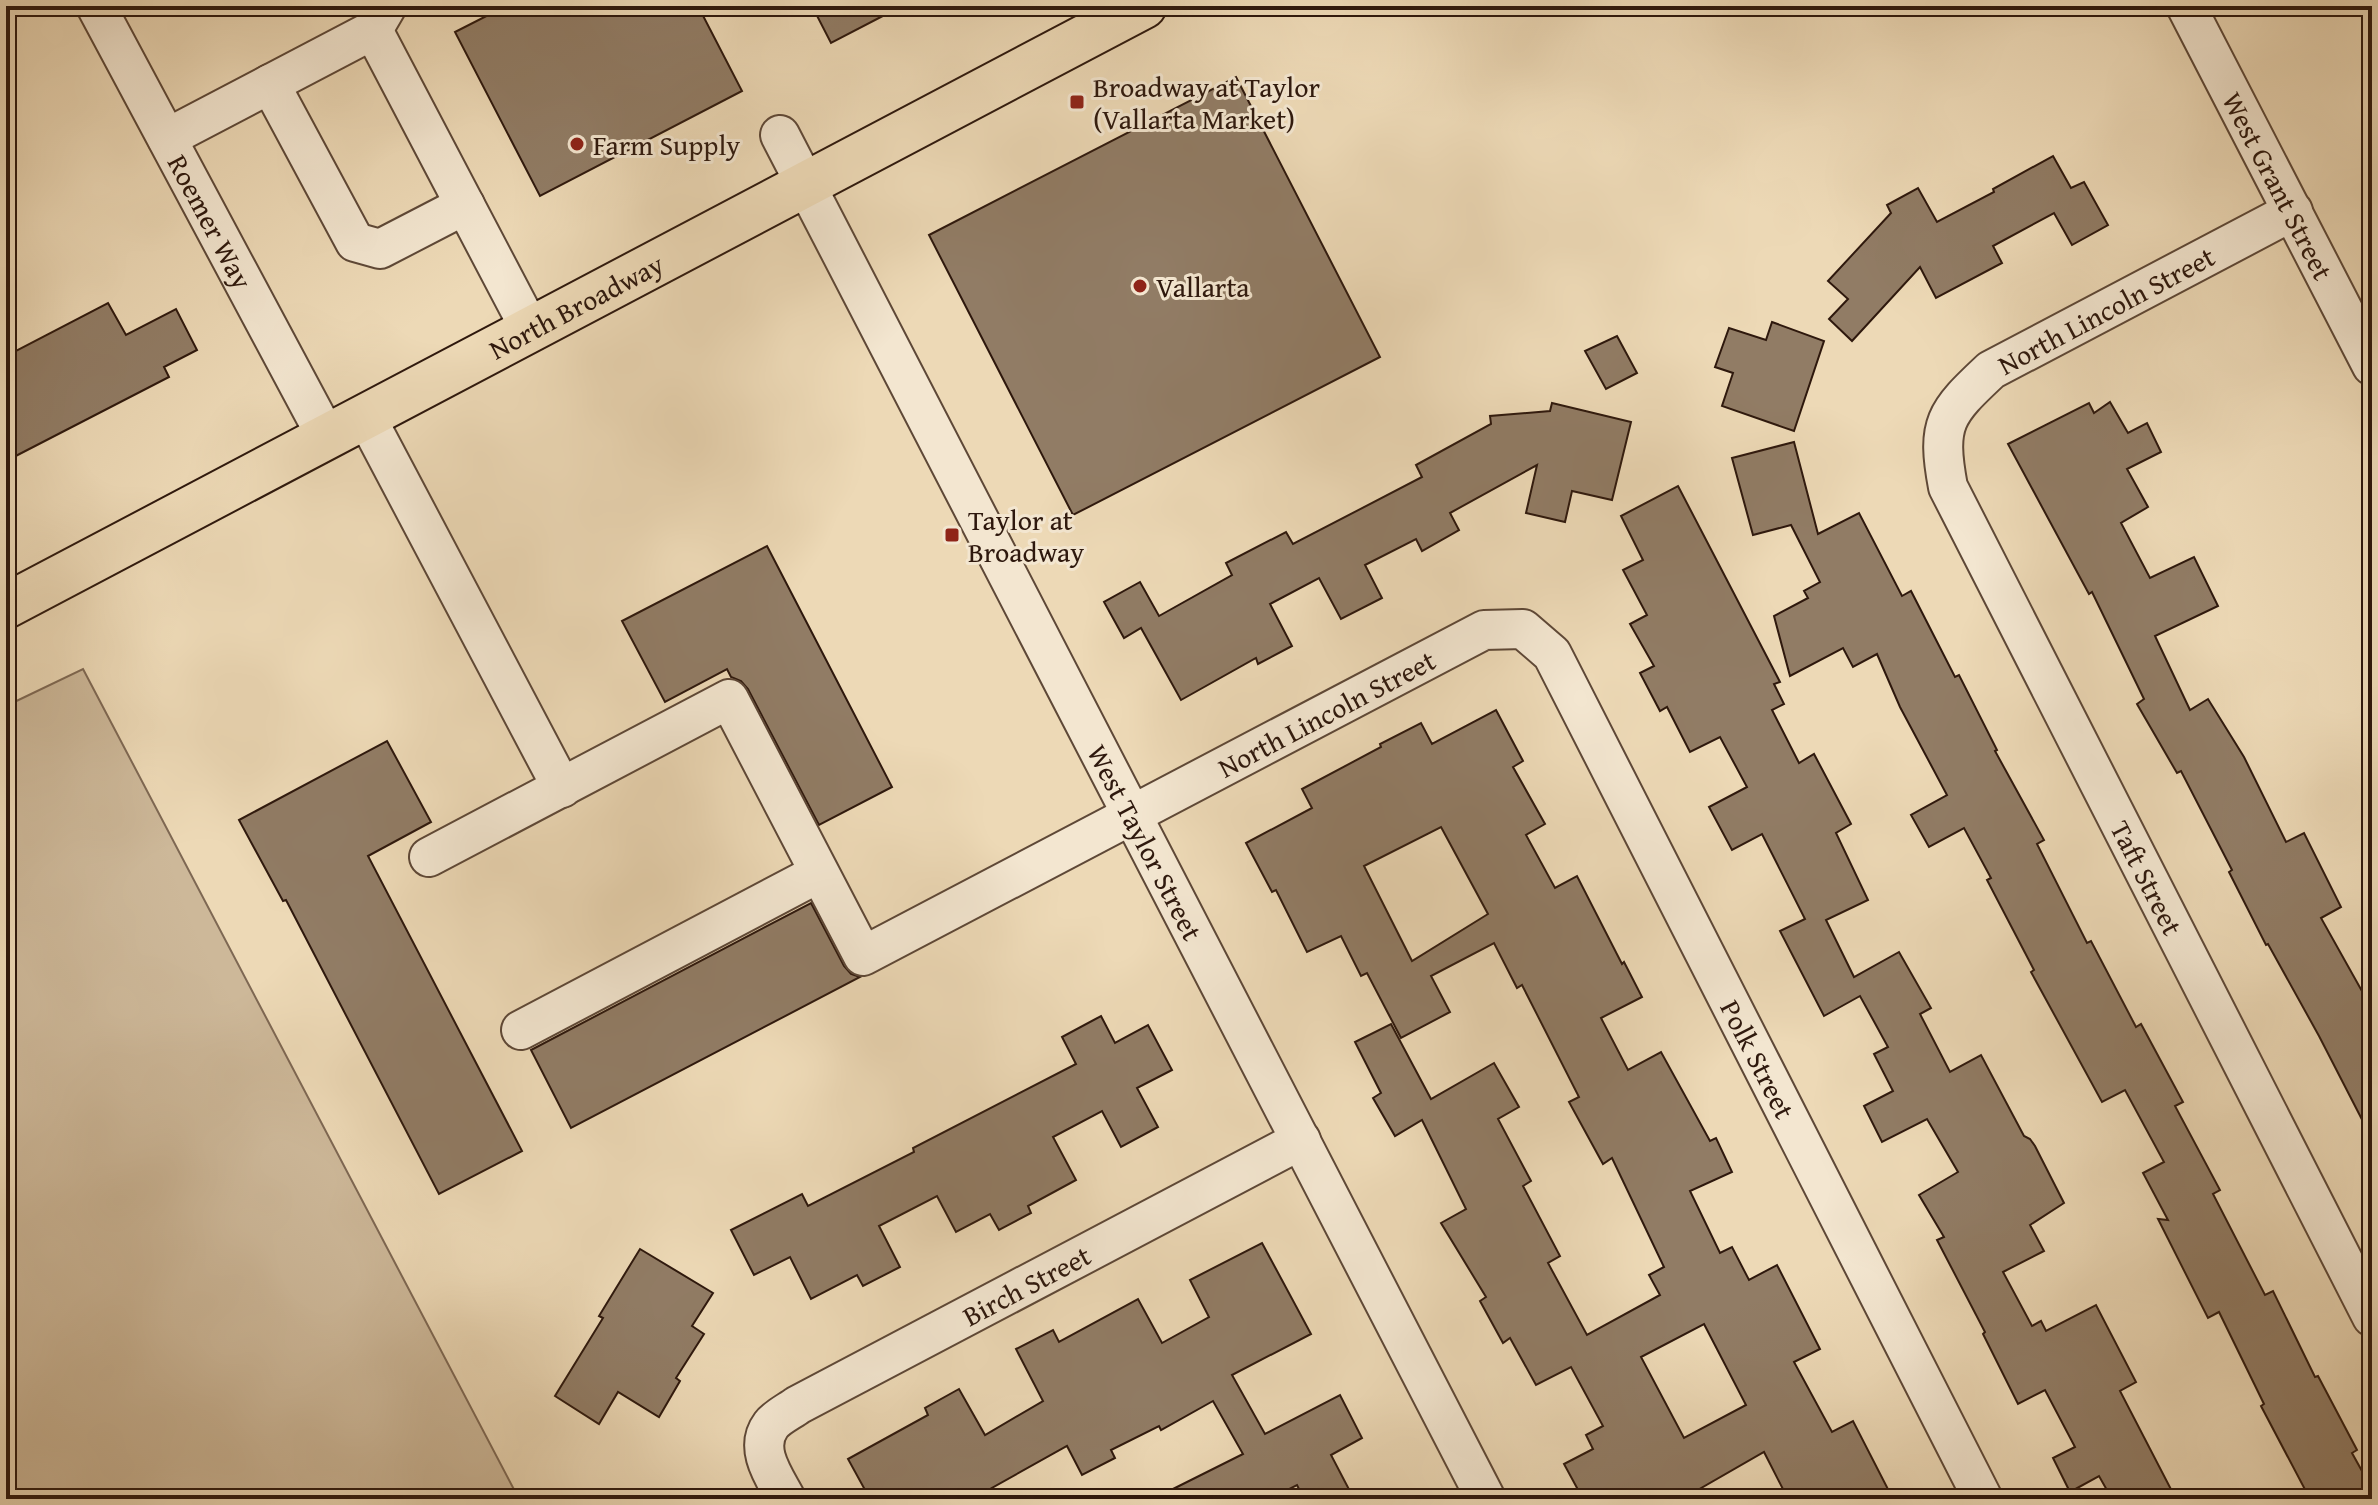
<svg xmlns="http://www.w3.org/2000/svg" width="2378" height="1505" viewBox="0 0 2378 1505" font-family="'Gentium Book Plus',serif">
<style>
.green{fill:#cdb899;stroke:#7e6853;stroke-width:2}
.building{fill:#917c65;stroke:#2e180d;stroke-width:2;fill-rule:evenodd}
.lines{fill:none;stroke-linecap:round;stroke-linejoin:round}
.minor-casing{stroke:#5e4837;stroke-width:42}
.major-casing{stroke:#2e180d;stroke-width:48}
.minor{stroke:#f3e6d0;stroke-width:38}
.major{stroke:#edd9b6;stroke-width:44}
.poi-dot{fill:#8f2418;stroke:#f3e6d0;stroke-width:3}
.labels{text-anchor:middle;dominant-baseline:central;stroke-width:6;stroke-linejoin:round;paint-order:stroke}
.poi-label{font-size:28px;fill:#2e180d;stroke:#f3e6d0;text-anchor:start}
.street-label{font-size:28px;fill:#2e180d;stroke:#f3e6d0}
</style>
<rect width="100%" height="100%" fill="#edd9b6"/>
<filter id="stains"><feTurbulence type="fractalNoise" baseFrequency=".0025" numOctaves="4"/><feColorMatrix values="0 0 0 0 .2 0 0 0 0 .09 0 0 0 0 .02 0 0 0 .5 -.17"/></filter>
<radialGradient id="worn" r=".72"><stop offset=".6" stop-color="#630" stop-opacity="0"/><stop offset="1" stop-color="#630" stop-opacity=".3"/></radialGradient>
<path class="green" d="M83,669l436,830h-513v-793z"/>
<g class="building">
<path d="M506,6h192l44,85 -202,105 -85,-164z"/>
<path d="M812,6h90l-71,37z"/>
<path d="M1236,77l144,280 -307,158 -144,-280z"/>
<path d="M2053,156l18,32 13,-6 24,43 -36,20 -18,-32 -61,33 9,17 -66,35 -16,-31 -68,74 -23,-22 19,-20 -20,-18 63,-68 -4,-8 31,-17 19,34 57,-30 -1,-3z"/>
<path d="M108,303l18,32 50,-26 21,41 -33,17 5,10 -163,84v-105z"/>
<path d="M1772,322l52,19 -30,90 -72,-25 11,-33 -18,-6 14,-39 37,12z"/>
<path d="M1617,336l20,37 -31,16 -21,-38z"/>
<path d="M2110,402l18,31 19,-10 14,29 -34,17 21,38 -27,16 29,55 44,-21 24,49 -63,30 35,74 18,-11 36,58 42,85 18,-9 37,74 -20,11 51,91v130l-53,-103 -51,-92 -2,1 -37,-73 3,-2 -51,-99 -4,2 -40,-69 7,-5 -52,-107 -3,2 -81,-150 81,-41 5,10z"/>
<path d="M1552,403l79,19 -19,78 -40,-9 -7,31 -39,-9 11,-48 -87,48 9,17 -37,21 -6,-12 -51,26 17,33 -41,21 -22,-41 -49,26 22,42 -34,18 -2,-6 -75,42 -40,-72 -17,10 -20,-36 36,-20 19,34 73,-41 -6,-12 60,-31 7,12 129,-67 -6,-12 75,-41 -1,-8 60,-5z"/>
<path d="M1794,442l24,92 41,-21 43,83 9,-5 44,86 4,-2 38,75 -2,1 49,89 -7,4 50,99 4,-2 45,86 5,-3 42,78 -8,4 45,84 -7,4 52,101 8,-4 42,86 3,-1 39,74 -5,3 20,36v10h-62l-49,-93 3,-2 -45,-92 -11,6 -50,-99 10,1 -25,-47 21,-11 -39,-72 -23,12 -71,-130 3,-2 -47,-90 4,-2 -27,-50 -35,19 -18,-32 36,-20 -47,-88 -23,-53 -24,13 -10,-19 -53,28 -16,-60 34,-18 -4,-7 16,-9 -29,-57 -38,10 -21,-77z"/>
<path d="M1678,486l102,196 -6,2 10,20 -12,6 27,53 15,-9 37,70 -15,9 32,67 -42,20 28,57 45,-25 32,56 -11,6 30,58 31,-17 43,81 6,3 5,7 29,57 -34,22 14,26 -41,21 29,54 9,-5 5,10 50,-26 40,77 -16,9 56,108h-64l-13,-23 -29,16 -17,-34 22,-11 -30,-57 -27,14 -35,-70 2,-2 -48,-92 7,-3 -25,-42 39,-23 -31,-53 -45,23 -18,-36 29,-15 -19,-37 14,-7 -28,-51 -36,20 -44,-85 25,-12 -43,-85 -30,16 -23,-43 38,-20 -27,-50 -30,15 -23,-45 -7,4 -20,-38 14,-7 -24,-42 17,-9 -24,-45 20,-10 -22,-44z"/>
<path d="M767,546l125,241 -73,38 -71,-136 -7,-8 -10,-4 -4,-8 -62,33 -43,-81z"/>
<path d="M1496,710l27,51 -10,6 32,57 -19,11 29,53 22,-12 45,88 2,-2 18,35 -41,21 27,52 33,-18 49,89 6,-3 16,34 -42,19 30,62 12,-6 17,33 28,-15 43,84 -26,13 38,70 21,-11 40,78h-105l-24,-47 -82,47h-99l-19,-35 29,-15 -7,-14 17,-9 -32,-59 -35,18 -26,-47 -7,5 -23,-42 6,-4 -45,-74 25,-14 -44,-89 -27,16 -22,-38 8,-5 -26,-51 36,-18 40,75 63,-36 25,44 -21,12 33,62 -8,5 37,70 -12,7 39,72 73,-40 -11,-20 15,-8 -52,-109 -9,6 -34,-62 10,-5 -57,-112 -5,3 -23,-45 -63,33 19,36 -49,26 -34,-65 -6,3 -20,-40 -34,16 -31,-62 -4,2 -26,-49 66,-35 -10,-19 79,-42 -1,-3 41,-21 11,21zM1441,827l47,87 -76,47 -48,-95zM1704,1324l42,81 -62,33 -43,-81z"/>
<path d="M387,741l44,81 -63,34 154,295 -83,43 -153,-294 -3,1 -44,-81z"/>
<path d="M811,903l33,63 7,8 9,3 -289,151 -40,-78z"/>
<path d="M1101,1016l14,27 33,-18 24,45 -35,18 21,39 -37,20 -19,-36 -49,26 23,43 -48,26 3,7 -32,17 -9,-16 -34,18 -19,-36 -58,30 21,41 -37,19 -6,-11 -46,24 -21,-42 -36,18 -23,-45 71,-36 6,12 106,-54 -1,-4 163,-84 -14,-27z"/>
<path d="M1262,1243l49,91 -79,41 33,59 75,-39 22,43 -31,17 23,44h-50l-7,-14 -28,14h-116l90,-45 -30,-53 -52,29 -2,-4 -48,24 4,8 -33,17 -15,-29 -95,53h-102l-22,-40 80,-44 -3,-7 34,-19 26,46 58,-34 -27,-52 37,-19 6,12 79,-43 24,44 47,-26 -19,-37z"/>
<path d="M640,1249l73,44 -21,33 12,8 -28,44 4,3 -21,36 -41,-25 -19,32 -44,-28 48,-78 -4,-2z"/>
</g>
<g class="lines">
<defs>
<g id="minor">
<path id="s1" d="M96,6l230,430"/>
<path id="s2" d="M2186,6l186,360"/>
<path d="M373,30l157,299"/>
<path d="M270,84l85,158 25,7 85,-44"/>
<path id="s3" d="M780,135l706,1364"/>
<path d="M167,138l206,-108 14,-24"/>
<path id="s4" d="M2293,211l-302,159c-46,43 -55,53 -43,117l424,830"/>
<path d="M365,415l197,373"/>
<path id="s5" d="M429,857l300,-158 134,257 621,-326 39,-1 29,25 431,845"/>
<path d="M521,1030l298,-157"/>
<path id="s6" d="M786,1499c-11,-21 -33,-50 -15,-74 6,-8 19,-14 27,-20l503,-265"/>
</g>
<g id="major">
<path id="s7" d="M6,606l1138,-600"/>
</g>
</defs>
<use href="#minor" class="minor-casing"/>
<use href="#major" class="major-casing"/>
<use href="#minor" class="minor"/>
<use href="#major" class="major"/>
</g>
<g class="poi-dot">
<rect x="1069" y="94" width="16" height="16" rx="4"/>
<circle cx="577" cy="144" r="8"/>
<circle cx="1140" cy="286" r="8"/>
<rect x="944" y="527" width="16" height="16" rx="4"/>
</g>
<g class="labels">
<g class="poi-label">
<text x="1093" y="86">Broadway at Taylor<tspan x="1093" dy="32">(Vallarta Market)</tspan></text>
<text x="593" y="144">Farm Supply</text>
<text x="1156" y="286">Vallarta</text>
<text x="968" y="519">Taylor at<tspan x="968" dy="32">Broadway</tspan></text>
</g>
<g class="street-label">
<text stroke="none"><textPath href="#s2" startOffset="202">West Grant Street</textPath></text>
<text stroke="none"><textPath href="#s1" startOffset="244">Roemer Way</textPath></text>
<text stroke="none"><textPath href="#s7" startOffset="644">North Broadway</textPath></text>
<text transform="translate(2106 310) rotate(-28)">North Lincoln Street</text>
<text stroke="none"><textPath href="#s5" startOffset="1152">North Lincoln Street</textPath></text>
<text stroke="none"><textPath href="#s3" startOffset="796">West Taylor Street</textPath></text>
<text stroke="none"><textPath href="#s4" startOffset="914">Taft Street</textPath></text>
<text stroke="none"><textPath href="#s5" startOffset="1862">Polk Street</textPath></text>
<text stroke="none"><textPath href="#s6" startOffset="372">Birch Street</textPath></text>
</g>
</g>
<rect width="2378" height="1505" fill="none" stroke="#edd9b6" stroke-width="32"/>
<rect x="8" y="8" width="2362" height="1489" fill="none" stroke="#2e180d" stroke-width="4"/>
<rect x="16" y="16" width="2346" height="1473" fill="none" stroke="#2e180d" stroke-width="2"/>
<rect width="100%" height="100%" filter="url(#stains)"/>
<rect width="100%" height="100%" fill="url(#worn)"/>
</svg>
